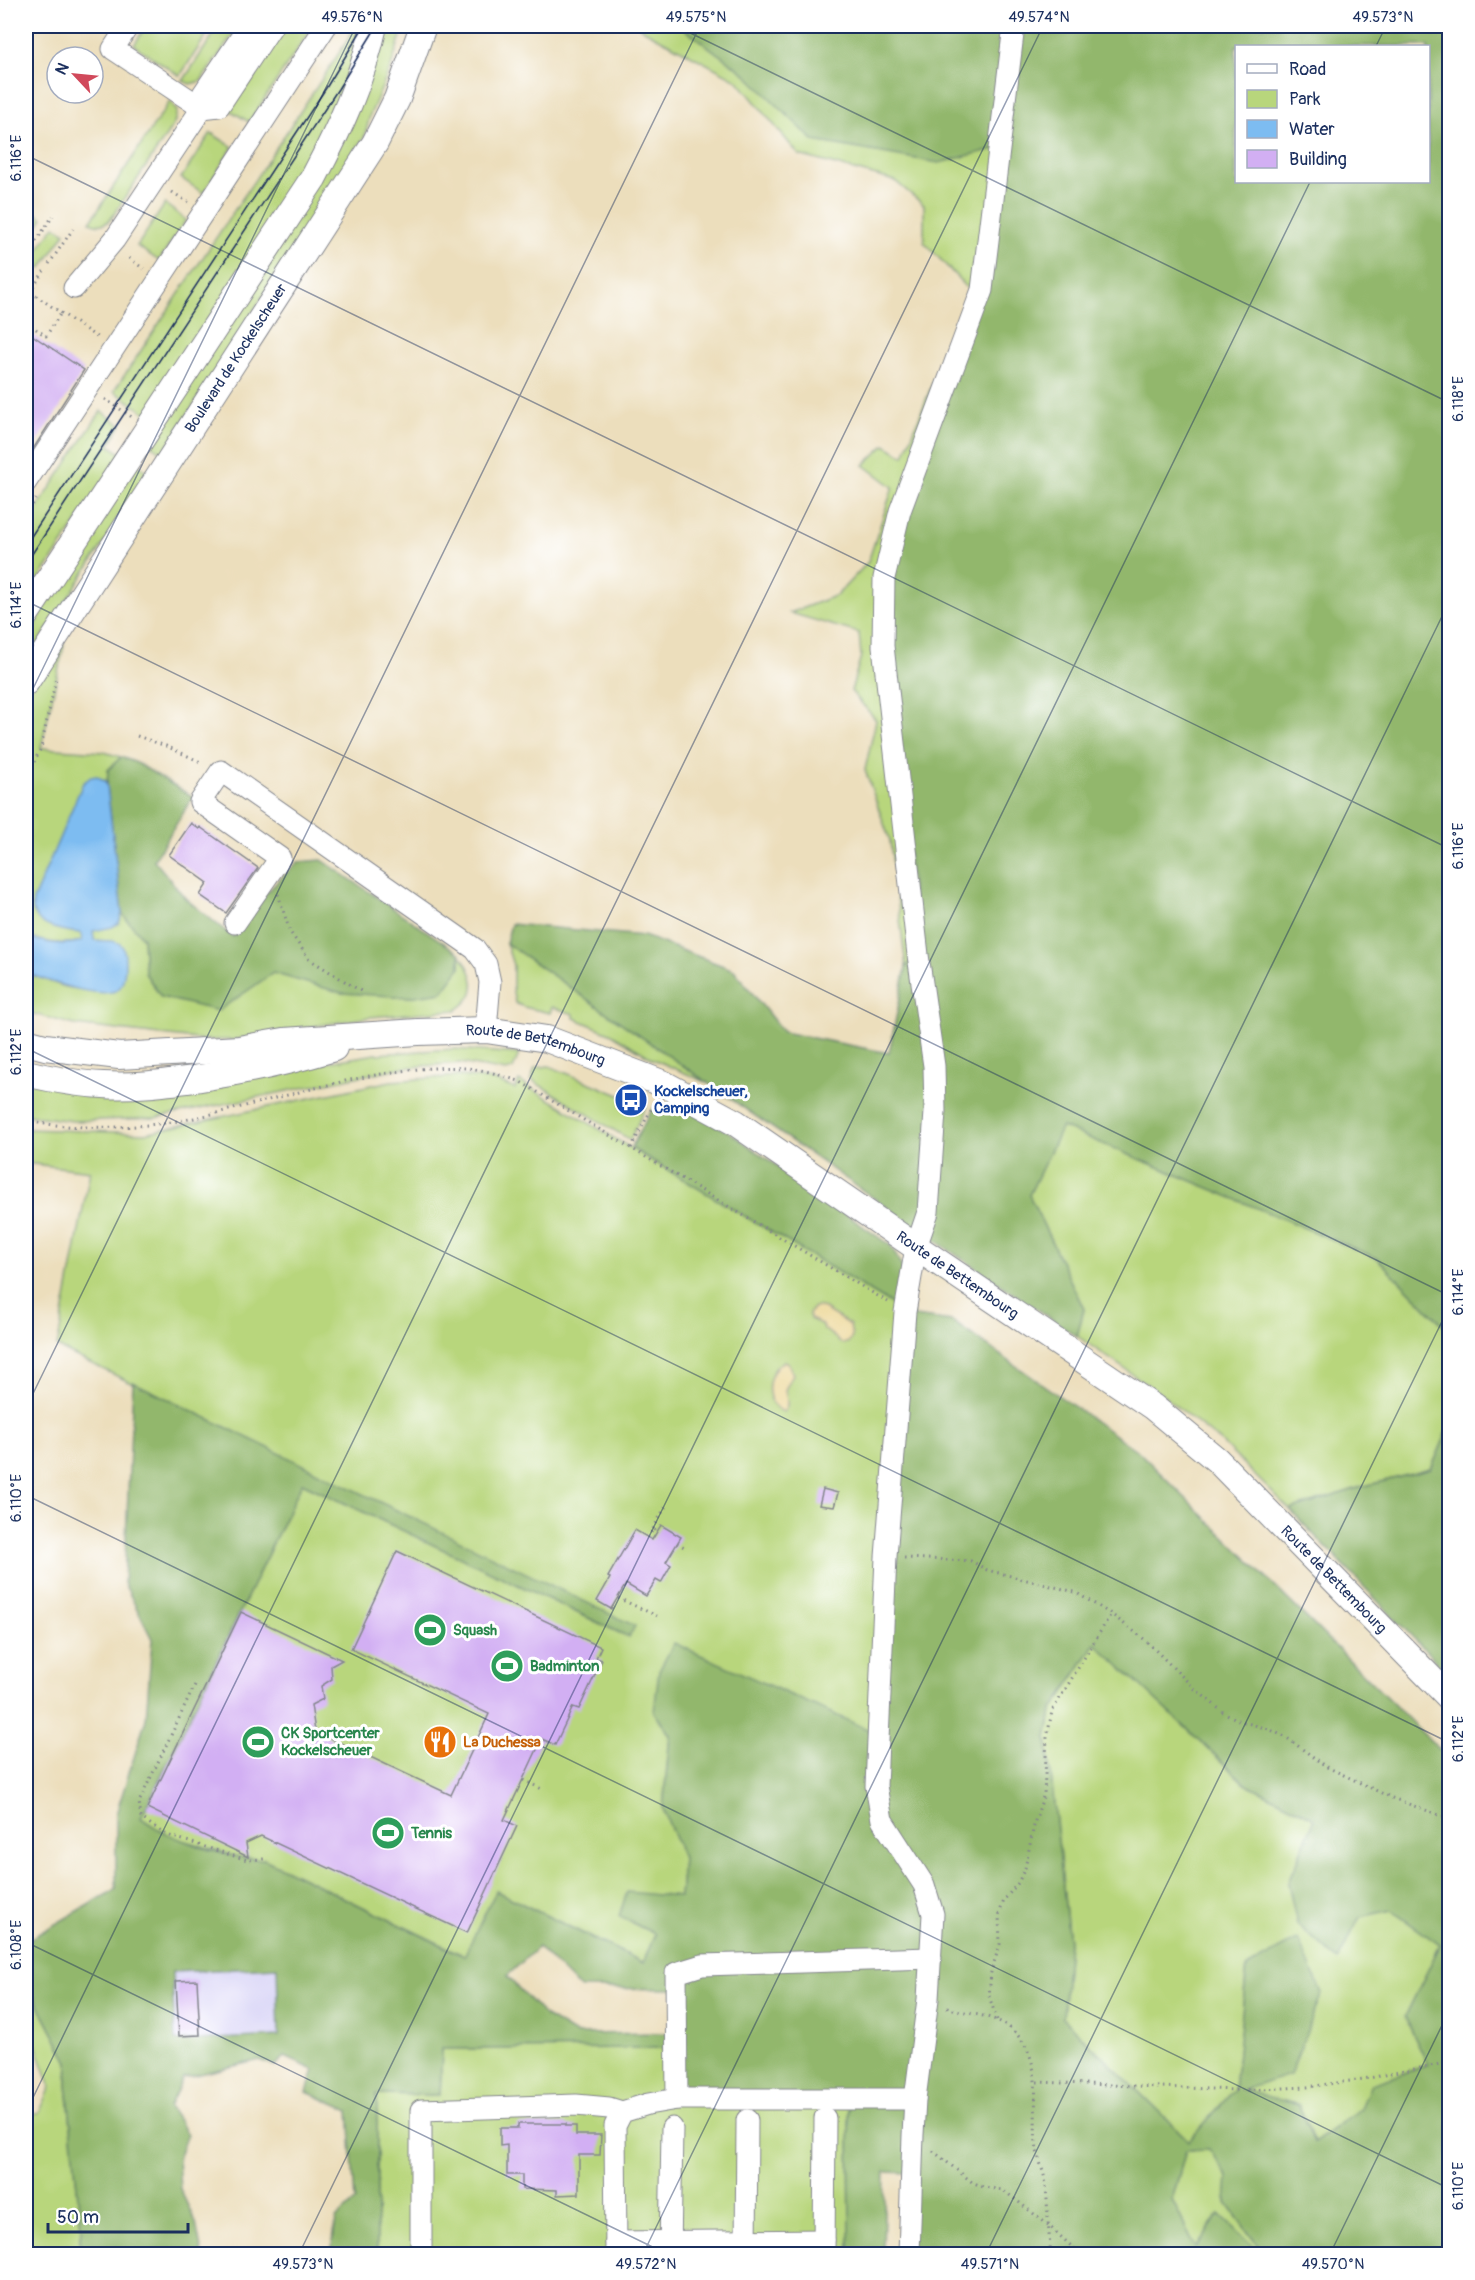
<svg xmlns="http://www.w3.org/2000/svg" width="1475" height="2280" viewBox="0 0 1475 2280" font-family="Pangolin,sans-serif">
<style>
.built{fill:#dad6f7}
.green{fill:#b8d67c;stroke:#6a826d;stroke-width:1.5}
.forest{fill:#92b76c;stroke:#567365;stroke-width:1.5;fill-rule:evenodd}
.sand{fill:#eeda9e;stroke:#84847e;stroke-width:1.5}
.water{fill:#7dbcf1;stroke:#4c76a8;stroke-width:1.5}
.building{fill:#d2aff3}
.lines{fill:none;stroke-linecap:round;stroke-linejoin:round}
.minor-casing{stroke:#84868d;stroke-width:23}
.major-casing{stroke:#84868d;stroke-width:28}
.path{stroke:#84868d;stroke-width:3;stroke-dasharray:1.5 4.5;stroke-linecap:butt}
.minor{stroke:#fff;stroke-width:21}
.major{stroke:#fff;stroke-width:26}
.tram{stroke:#1b2f5e;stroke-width:1.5}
.ticks{fill:none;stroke:#1b2f5e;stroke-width:1.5;stroke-opacity:0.45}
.labels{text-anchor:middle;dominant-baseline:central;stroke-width:6;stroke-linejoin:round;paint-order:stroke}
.street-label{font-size:15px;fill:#1b2f5e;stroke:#fff}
.transit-label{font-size:15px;font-weight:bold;fill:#164399;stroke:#fff;text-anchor:start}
.leisure-label{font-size:15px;font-weight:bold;fill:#27864d;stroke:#fff;text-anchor:start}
.food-label{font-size:15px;font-weight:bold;fill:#c56008;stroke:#fff;text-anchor:start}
.neatline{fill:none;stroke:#1b2f5e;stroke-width:2}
.ticks-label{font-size:15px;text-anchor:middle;fill:#1b2f5e}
</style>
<rect width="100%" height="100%" fill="#fff"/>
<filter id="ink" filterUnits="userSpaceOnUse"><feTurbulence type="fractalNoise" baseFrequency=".0167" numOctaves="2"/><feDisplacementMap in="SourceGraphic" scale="12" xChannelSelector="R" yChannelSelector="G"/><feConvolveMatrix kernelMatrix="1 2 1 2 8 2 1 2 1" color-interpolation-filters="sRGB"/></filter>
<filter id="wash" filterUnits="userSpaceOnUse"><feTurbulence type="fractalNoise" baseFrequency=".008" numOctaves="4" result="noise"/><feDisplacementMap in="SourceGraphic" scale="24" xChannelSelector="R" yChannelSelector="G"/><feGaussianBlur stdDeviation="1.35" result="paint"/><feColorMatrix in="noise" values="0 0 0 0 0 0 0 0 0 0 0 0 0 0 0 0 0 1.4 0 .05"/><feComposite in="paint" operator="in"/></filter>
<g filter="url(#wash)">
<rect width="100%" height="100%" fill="#ecdebc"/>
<path class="built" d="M277,1967l3,69 -105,5 -3,-70z"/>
<g class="green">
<path d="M146,26h51l11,7 -28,43 -46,-31z"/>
<path d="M219,26h20l-38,55 -11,3 -7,-3z"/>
<path d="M284,26h29l-64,96 -21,-13z"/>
<path d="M354,26h12l-48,128 -171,260 -33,-23 206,-309 27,-41z"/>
<path d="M385,26h19l-13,41 -21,48 -5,21 -202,317 -14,-9z"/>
<path d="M639,26h41l63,46 256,76 -81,807 -12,12 -16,-126 -25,-71 11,-50 -25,-29 10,-35 -2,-23 -69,-20 47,-18 31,-33 25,-75 -29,-22 21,-20 19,11 65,-166 -45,-48v-37l-29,-24 -96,-26 -62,-75 -93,-50z"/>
<path d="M170,101l7,10 -3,13 -63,95c-6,6 -13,7 -21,3z"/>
<path d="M211,133l22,14 -30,46 -22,-15z"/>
<path d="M165,204l21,16 -27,41 -22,-15z"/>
<path d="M26,207l17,11 -17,25z"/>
<path d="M55,226l10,7 -24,36 -12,-7z"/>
<path d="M101,411l20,14 -12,20 13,9 -96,145v-74z"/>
<path d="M136,464l14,9 -124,189v-16l16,-36z"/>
<path d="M64,645l-23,103 63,4 17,5 -13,13 -1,16 -2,-5 -51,147 27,5 1,8c-21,5 -36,1 -56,-4v-242l32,-49z"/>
<path d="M122,914l21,24 2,35 16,24 57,13 55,-37 69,20 118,-25v-14c15,21 22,40 -4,56l-86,7 -139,23h-27l-129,-15 -49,-13v-39l39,14 32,5 18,-50 -21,-2 -1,-10 18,-3 8,-4z"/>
<path d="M506,943l202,140 -55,-24 -41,-25 -38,-16v-4l-22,-7 -2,6 -26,-6 -9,-4 -2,-11v-27z"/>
<path d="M455,1049l64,5 -6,15 -7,2 -46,-8 -60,5 -245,50 -81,3 -48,-6v-32h178l172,-29z"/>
<path d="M549,1066l97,40 -16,34 -99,-60 4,-12z"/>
<path d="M461,1076l32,4 22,9 4,-8 386,231 -27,423 -224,-23 16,23 -7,74 20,49 -3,39 -53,-4 -7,24 35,17 -11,29 -148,-72 -31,65 -201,-97 -17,1 -80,-25 -26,-17 161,-335 326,154 6,-11 -577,-279 33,-176 -64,-8v-34l119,4 246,-52z"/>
<path d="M1062,1126l315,132 72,73v97l-18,41 -70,18 -71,23 -68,-67 -61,-49 -84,-58 7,-27 -55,-114z"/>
<path d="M1095,1642l149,141 71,35 -27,65 72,34 31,-7 49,35 -35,72 23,48 -56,19 -11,24 -47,35 -73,-53 6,-123 -13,123 -45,51 -126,-123 6,-76 -22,-204 5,-27z"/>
<path d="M26,1981l42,81 -1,22 14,145 -2,25h-53v-137l13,-4 12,-26 -15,-41 -10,-15z"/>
<path d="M677,2048l172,51 1,155h-473v-160l63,1 2,-46z"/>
<path d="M1210,2149l19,28 -3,25 38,52h-4l-41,-39 -23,33 -24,-48 14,-50z"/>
</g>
<g class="forest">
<path d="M680,26h769v1305l-72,-73 -315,-131 -33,68 55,114 -7,27 -137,-92 -434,-301 5,-19 133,12 90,34 49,62 106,21 17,-86 12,-12 -34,-377 98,-288 16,-142 -59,15 -125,-22 -71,-69zM1236,46h192v136h-192z"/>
<path d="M121,757l16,6 56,34 -39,63 32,39 47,38 31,-42 34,-33 24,-2 138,94v14l-18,24 -34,5 -66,-4 -69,-20 -55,38 -57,-14 -16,-24 -2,-35 -21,-24 -15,-128 1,-16z"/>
<path d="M667,1104l15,3 47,25 162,114 11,21 12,49 38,5 187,131 310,307v495h-185l-38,-52 2,-25 -19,-28 -23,1 -14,50 24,48 23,-34 41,40h-351l1,-81 -25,-1 -2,82h-33l-1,-155h-172v-51l-235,1 -2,46 -63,-1v160h-46l5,-35 19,-18 -6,-90 -42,-19 7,-22 -29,-13 -10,9 -15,-6 -77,18 -14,29 18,27 -9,24 2,31 16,34 6,31h-123l2,-25 -14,-145 1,-22 -42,-81v-40l90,-52v-75l30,-95 6,-80 -28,-56 9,-201 502,244 -6,11 -327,-154 -161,335c28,21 89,42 123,41l200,97 32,-65 147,72 12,-29 -36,-18 8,-24 53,5 3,-39 -20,-49 7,-74 -16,-23 5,-41 15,-28 204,91 27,-422 -274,-164 21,-39zM1095,1643l150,140 70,35 -27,65 9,41 41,36 22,-43 31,-7 49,35 -35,72 23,48 -57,19 -10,24 -47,35 -15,-38 -56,-15 47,-15 32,-82 -24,-54 -51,28 -13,123 -45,51 -126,-123 6,-76 -22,-204 5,-27zM538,1947l38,38 5,3 95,1 1,44 -102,1 -31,-19 -37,-39zM277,1967l2,69 -104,5 -3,-69z"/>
<path d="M1449,1428v247l-159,-165 71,-23 70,-18z"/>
</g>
<g class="sand">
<path d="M814,1307h7l29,18 2,12 -3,5 -6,2 -19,-15 -1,-4 -13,-6 -1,-6z"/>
<path d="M784,1361l4,2 5,11 -8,16c1,8 5,14 -1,22 -22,-8 -19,-41 0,-51z"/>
</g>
<path class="water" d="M97,776l8,5 2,5 15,128 -3,9 -7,4 -19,4 1,9c8,1 22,-1 28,6 5,7 4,39 -5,44 -18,10 -72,-10 -91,-17v-36c19,5 35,10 56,4l-1,-8c-21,-2 -53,-7 -48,-33l50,-117 8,-6z"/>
<g id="blocks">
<g class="building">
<path d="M26,331l58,39 -58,90z"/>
<path d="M191,823l8,6 1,-2 58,41 -32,45 -26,-18 8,-12 -39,-28z"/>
<path d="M823,1489l15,4 -4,14 -15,-2z"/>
<path d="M661,1525l20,12 -15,25 5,3 -10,18 -5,-3 -10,16 -20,-12 -15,25 -14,-8 13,-23 -2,-1 27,-47 17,10z"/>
<path d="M397,1551l204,96 -5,11 6,2 -23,49 -6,-2 -18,38 -13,-6 -38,81 13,6 -50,107 -206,-97 -15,7 2,14 -101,-49 94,-196 101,48 -11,6 1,13 -11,7 2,13 -12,6 4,26 136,64 38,-81 -138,-65z"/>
<path d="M197,1980l3,55 -21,1 -3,-55z"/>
<path d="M518,2124h48v2h10v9h25l-1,20h-21v39l-22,1v-5l-35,-1v-14h-15v-30l-7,1v-18h18z"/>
</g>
</g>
</g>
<g filter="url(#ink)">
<use href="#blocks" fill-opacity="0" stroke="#84868d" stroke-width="1.5"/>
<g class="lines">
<defs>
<g id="minor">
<path d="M128,26l-15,23 89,59 17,-2 53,-80"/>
<path d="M74,288l41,-49 87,-131 1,-14 46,-68"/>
<path d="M26,482l300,-456"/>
<path d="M235,923l45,-65 -80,-56 21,-31 254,178 11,15 4,18 -4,48"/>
<path d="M915,2099h-238l-1,-126 26,-8 229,-7"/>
<path d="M616,2242l208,-2"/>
<path d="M421,2254v-144l155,-5 33,3 13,4"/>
<path d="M616,2254l-1,-128 7,-14 26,-8 29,-5"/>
<path d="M670,2254l2,-126"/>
<path d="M746,2254l1,-134"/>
<path d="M824,2254l1,-136"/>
<path d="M909,2254l4,-119 2,-36 13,-100 5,-85 -9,-29 -42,-65 -6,-34 10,-229 19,-245 11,-65 12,-35 7,-100 -1,-46 -16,-111 -35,-309 1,-68 16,-67 82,-221 32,-264"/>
</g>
<g id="major">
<path d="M26,614l288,-437c26,-49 48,-97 60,-151"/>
<path id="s1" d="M26,682l349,-539 22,-44 26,-73"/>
<path id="s2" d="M26,1042l19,5 74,9 120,-7 45,-8 134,-9 68,-2 61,9 117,45 72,39 180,124 237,160 64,53 233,238"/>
<path d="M26,1073c25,6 51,11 77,12 31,2 61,-2 91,-6 48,-7 94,-17 140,-31"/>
</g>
</defs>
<use href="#minor" class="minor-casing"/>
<use href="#major" class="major-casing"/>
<g class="path">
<path d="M172,192l16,10"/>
<path d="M26,256l27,-40"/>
<path d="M129,258l15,11"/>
<path d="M49,264l24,-35"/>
<path d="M26,289l72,49"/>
<path d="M30,292l14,-21"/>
<path d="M26,322l20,14 15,-23"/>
<path d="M105,399l27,18"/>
<path d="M26,515l10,-16"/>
<path d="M137,736l29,10 37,17"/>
<path d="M26,778l15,-30 15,-70"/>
<path d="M278,894l12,38 19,27 55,34"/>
<path d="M26,1121c51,9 107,8 158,-1 89,-17 192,-57 282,-52 18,1 36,8 53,13l369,221"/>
<path d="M631,1148l23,-44"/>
<path d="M653,1529l14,-25"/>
<path d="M648,1538l5,-9 4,3"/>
<path d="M677,1543l9,5"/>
<path d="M904,1558l67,3 16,9 88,22 36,22 33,25 51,50 28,23 17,9 29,8 18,9 40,29 65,31 58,21"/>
<path d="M618,1598l39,18"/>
<path d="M195,1685l-56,117 2,16 26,17 80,25 17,-1"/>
<path d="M523,1780l21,10"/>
<path d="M947,2007c21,8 47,7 64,22 37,31 19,79 26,121 2,12 8,24 9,36 2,23 2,45 5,68"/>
<path d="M997,2020l-8,-24 2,-24 9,-28 -1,-29 5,-15 14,-17 7,-15 10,-47 9,-27 3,-56 5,-27 59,-97"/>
<path d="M1037,2082l197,8 73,-3 57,-8 86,-17"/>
<path d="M933,2151l39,31 11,5 20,3 44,34 33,30"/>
</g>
<use href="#minor" class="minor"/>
<use href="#major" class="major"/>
<g class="tram">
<path d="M26,544l300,-456 38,-62"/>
<path d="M26,563l312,-474 39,-63"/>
</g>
</g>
</g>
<path class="ticks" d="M676,26l774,377M1376,46l10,-20M26,155l1424,694M26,601l1424,695M26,703l330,-677M26,1048l1424,695M26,1408l674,-1382M26,1495l1424,694M26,1942l641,312M26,2112l1017,-2086M299,2254l1011,-2072M643,2254l807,-1654M986,2254l464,-949M1330,2254l120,-245"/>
<defs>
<symbol id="bus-disc" viewBox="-11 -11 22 22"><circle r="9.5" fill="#1a4fb4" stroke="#fff"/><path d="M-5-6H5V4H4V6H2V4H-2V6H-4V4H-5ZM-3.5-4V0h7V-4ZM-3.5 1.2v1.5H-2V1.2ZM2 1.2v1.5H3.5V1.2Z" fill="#fff"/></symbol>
<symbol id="stadium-disc" viewBox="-11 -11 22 22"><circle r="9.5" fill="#2e9e5b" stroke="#fff"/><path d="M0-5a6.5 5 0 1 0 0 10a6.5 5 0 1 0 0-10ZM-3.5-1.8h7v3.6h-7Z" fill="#fff"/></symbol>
<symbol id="restaurant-disc" viewBox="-11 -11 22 22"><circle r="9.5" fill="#e8710a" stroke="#fff"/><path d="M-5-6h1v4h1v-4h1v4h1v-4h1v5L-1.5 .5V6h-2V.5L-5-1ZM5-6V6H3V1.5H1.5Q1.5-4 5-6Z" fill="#fff"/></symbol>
</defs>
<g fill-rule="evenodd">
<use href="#bus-disc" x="612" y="1081" width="38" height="38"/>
<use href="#stadium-disc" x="411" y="1611" width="38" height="38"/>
<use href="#stadium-disc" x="488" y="1647" width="38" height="38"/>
<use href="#stadium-disc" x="239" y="1723" width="38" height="38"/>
<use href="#restaurant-disc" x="421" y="1723" width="38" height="38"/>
<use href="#stadium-disc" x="369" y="1814" width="38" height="38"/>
</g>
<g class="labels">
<g class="street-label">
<text stroke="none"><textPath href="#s1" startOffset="386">Boulevard de Kockelscheuer</textPath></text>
<text stroke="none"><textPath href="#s2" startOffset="514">Route de Bettembourg</textPath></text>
<text stroke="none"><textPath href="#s2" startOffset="1000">Route de Bettembourg</textPath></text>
<text stroke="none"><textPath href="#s2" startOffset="1486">Route de Bettembourg</textPath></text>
</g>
<g class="transit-label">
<text x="654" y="1091">Kockelscheuer,<tspan x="654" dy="17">Camping</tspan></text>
</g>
<g class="leisure-label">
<text x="453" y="1630">Squash</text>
<text x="530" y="1666">Badminton</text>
<text x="281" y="1733">CK Sportcenter<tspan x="281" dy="17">Kockelscheuer</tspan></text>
<text x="411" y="1833">Tennis</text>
</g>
<g class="food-label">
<text x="463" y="1742">La Duchessa</text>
</g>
</g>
<rect width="1475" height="2280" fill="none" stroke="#fff" stroke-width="66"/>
<rect x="1235" y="45" width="195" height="138" fill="#ffffff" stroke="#a4acbf" stroke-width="1.5"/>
<rect x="1247" y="64" width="30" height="9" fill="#ffffff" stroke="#a4acbf" stroke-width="1.5"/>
<text x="1289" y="75" font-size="18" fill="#1b2f5e">Road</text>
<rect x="1247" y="90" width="30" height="18" fill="#b8d67c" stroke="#a4acbf" stroke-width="1.5"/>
<text x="1289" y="105" font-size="18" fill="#1b2f5e">Park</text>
<rect x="1247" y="120" width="30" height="18" fill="#7dbcf1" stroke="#a4acbf" stroke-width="1.5"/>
<text x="1289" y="135" font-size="18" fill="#1b2f5e">Water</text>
<rect x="1247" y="150" width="30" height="18" fill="#d2aff3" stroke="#a4acbf" stroke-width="1.5"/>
<text x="1289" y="165" font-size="18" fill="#1b2f5e">Building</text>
<g transform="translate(75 75) rotate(296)"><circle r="28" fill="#ffffff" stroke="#a4acbf" stroke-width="1.5"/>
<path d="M0-4.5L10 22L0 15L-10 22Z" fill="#d1495b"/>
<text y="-9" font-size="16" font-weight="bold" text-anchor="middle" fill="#1b2f5e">N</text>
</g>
<path d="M48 2223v9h140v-9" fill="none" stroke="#1b2f5e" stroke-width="3"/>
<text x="57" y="2223" font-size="18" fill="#1b2f5e" stroke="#ffffff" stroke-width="4.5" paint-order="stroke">50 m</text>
<rect x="33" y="33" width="1409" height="2214" class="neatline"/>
<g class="ticks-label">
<text x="352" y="22">49.576°N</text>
<text x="696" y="22">49.575°N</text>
<text x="1039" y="22">49.574°N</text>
<text x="1383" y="22">49.573°N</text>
<text transform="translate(16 158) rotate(-90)" y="5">6.116°E</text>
<text transform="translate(1458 399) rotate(-90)" y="5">6.118°E</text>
<text transform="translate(16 605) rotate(-90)" y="5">6.114°E</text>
<text transform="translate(1458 846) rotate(-90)" y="5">6.116°E</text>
<text transform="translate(16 1052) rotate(-90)" y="5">6.112°E</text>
<text transform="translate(1458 1292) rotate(-90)" y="5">6.114°E</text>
<text transform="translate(16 1498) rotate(-90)" y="5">6.110°E</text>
<text transform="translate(1458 1739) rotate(-90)" y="5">6.112°E</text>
<text transform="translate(16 1945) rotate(-90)" y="5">6.108°E</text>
<text transform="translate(1458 2186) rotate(-90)" y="5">6.110°E</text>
<text x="303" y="2269">49.573°N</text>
<text x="646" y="2269">49.572°N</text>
<text x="990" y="2269">49.571°N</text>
<text x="1333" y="2269">49.570°N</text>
</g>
</svg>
